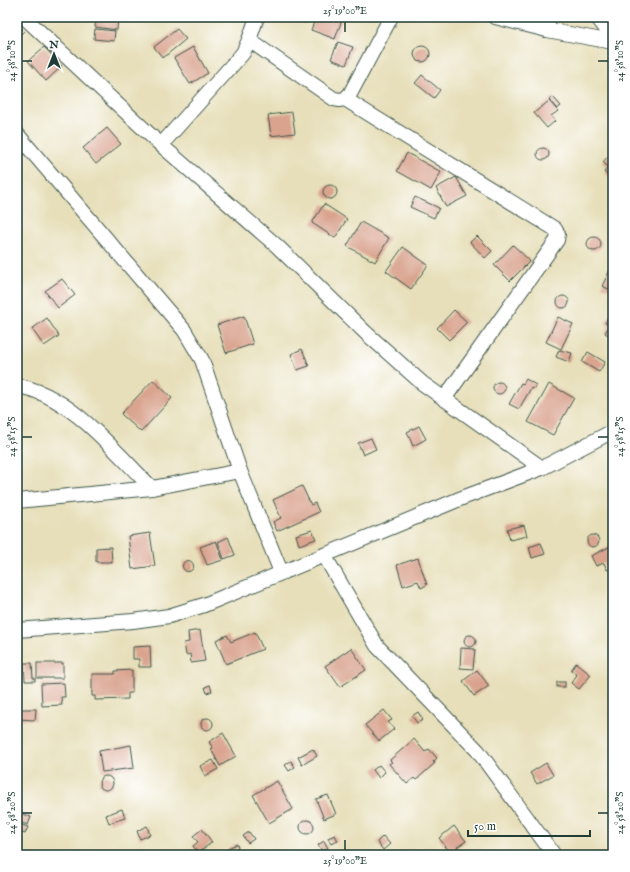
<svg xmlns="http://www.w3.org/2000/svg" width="630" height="872" viewBox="0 0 630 872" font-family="'IM FELL English',serif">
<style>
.building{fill:#d9a38e}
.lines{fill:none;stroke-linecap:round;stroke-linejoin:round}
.minor-casing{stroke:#3d5548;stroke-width:16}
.minor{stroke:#fff;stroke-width:14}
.ticks{fill:none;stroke:#1f3d34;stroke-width:1.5}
.neatline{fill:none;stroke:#1f3d34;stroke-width:1.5}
.ticks-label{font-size:10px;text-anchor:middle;fill:#1f3d34}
</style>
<rect width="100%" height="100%" fill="#fff"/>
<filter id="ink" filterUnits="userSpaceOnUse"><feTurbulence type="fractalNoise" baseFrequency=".025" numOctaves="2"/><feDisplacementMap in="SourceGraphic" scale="8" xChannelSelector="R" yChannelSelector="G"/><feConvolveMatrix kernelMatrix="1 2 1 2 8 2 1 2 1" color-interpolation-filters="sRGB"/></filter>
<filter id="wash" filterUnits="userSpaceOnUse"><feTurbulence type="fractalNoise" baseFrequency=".012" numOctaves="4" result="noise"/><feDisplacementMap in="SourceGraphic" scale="16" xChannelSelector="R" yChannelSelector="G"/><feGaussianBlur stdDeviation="0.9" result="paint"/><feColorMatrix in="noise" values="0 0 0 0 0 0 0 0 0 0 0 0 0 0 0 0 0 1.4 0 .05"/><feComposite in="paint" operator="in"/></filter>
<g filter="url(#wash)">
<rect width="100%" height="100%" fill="#e7dfba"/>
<g id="blocks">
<g class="building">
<path d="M96,17h22l-1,13 -22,-3z"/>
<path d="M289,17h19l-3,6z"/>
<path d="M316,17h27l-8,22 -24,-9z"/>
<path d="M17,24l7,7 -7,7z"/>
<path d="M95,29l20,2 -1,10 -20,-2z"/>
<path d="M177,29l9,10 -23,19 -9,-11z"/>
<path d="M338,42l15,5 -7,18 -15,-6z"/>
<circle cx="422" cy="54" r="8"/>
<path d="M44,47l18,19 -16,15 -18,-20z"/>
<path d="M193,47l15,26 -18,11 -16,-26z"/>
<path d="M422,75l18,15 -6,8 -19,-15z"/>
<path d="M553,97l8,9 -4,3 -8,-9z"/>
<path d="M549,101l9,10 -7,5 4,5 -8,7 -13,-15z"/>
<path d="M292,112l3,21 -24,3 -3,-21z"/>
<path d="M613,126v10l-4,-2z"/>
<path d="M107,128l14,16 -25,20 -13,-16z"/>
<circle cx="543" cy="154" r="6"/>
<path d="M407,153l34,19 -10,18 -34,-19z"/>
<path d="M609,155l4,4 -1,20 -8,-7 4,-5 -5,-5z"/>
<path d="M456,177l11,19 -21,11 -10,-19z"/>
<circle cx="330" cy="192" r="7"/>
<path d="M415,197l24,11 -5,10 -24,-11z"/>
<path d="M324,204l23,15 -12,19 -23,-15z"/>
<path d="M361,222l28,16 -14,24 -28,-16z"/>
<path d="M477,236l15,15 -7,7 -15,-16z"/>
<circle cx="594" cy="244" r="7"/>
<path d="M513,245l17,16 -20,20 -16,-16z"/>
<path d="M403,247l25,18 -17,24 -25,-18z"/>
<path d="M611,268l2,1v22l-11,-5z"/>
<path d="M62,279l13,16 -17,13 -13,-17z"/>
<circle cx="563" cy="302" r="6"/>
<path d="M454,310l13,12 -18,18 -12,-12z"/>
<path d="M611,313l2,1v24l-8,-5 4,-7 -4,-3z"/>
<path d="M244,316l9,28 -27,9 -9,-28z"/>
<path d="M558,317l15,7 -12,25 -15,-7z"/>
<path d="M47,318l12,18 -15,10 -12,-17z"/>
<path d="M302,349l7,17 -12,4 -6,-16z"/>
<path d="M559,350l13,3 -3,9 -13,-5z"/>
<path d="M588,352l17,10 -6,10 -17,-10z"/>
<path d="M526,379l10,6 -3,4 -2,-1 -12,21 -10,-5 12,-21 2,1z"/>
<path d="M153,380l19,18 -31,34 -20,-18z"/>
<circle cx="499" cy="388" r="6"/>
<path d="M549,384l25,14 -21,37 -25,-13z"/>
<path d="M419,426l7,13 -13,7 -6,-14z"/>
<path d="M371,438l5,11 -13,6 -5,-12z"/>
<path d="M302,486l9,19 4,-2 4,9 -42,19 -4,-9 8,-4 -8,-18z"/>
<path d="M524,525l3,11 -17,4 -3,-11z"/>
<path d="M312,530l4,9 -17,6 -3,-10z"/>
<path d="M150,533l5,33 -23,3 -4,-33z"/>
<circle cx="593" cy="541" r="6"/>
<path d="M228,537l7,18 -11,4 -6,-17z"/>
<path d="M216,541l7,19 -16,5 -7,-18z"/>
<path d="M541,543l4,11 -13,4 -3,-11z"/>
<path d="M613,545v22l-6,3 -3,-7 -8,3 -5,-10z"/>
<path d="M111,547l1,15h-16v-14z"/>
<path d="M418,558l9,27 -6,3 -3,-7 -15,5 -6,-21z"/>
<circle cx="188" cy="566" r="5.5"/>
<path d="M200,630l5,31 -14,2 -1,-9 -4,1 -2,-12 5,-1 -1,-10z"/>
<path d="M255,632l8,17 -37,15 -10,-24 11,-5 4,7z"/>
<circle cx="470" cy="641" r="6"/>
<path d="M150,646l1,21h-12v-8h-6v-12z"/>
<path d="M351,648l15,22 -26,17 -15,-21z"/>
<path d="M461,648l14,1 -2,20 -13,-1z"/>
<path d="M24,663h8l1,15h2v3h-10z"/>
<rect x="37" y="663" width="26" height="15"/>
<path d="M576,663l15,12 -12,14 -8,-6 6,-8 -6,-5z"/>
<path d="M132,670v23h-4v6l-33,1v-4h-3v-22h23v-3z"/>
<path d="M477,670l12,16 -15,10 -11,-15z"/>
<rect x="557" y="682" width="8" height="5"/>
<path d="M64,683l1,14h-4l1,8 -20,1 -1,-22z"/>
<path d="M210,685l2,6 -5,2 -2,-6z"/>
<path d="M17,709h19l-1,11 -18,-1z"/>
<path d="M384,710l8,10 -4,2 6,7 -15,12 -14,-16z"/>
<path d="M418,712l5,8 -6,3 -5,-7z"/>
<circle cx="207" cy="724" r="6"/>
<path d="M223,733l13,23 -16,10 -9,-17 2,-1 -4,-6z"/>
<path d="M414,739l11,13 4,-3 8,9 -4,4 2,1 -19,17 -2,-2 -7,6 -18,-20 3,-2 -2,-2z"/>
<path d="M131,745l3,23 -32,4 -3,-21z"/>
<path d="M313,749l4,7 -15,9 -4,-8z"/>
<path d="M213,760l5,9 -13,7 -5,-10z"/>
<path d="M291,761l4,6 -6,4 -4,-6z"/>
<path d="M546,763l7,12 -16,9 -7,-11z"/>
<path d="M379,765l6,7 -6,6 -6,-8z"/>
<circle cx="106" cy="783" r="7"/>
<path d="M277,781l16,28 -24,14 -16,-28z"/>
<path d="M328,795l8,19 -12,5 -8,-20z"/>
<path d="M122,809l3,9 -16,5 -3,-8z"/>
<path d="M17,812l14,5 -3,8 -11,-4z"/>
<circle cx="307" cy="827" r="7"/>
<path d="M17,823l11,4 -3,7 -8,-3z"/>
<path d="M147,826l3,9 -10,4 -3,-8z"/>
<path d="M454,826l12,15 -9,6 2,3 -7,5 -13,-17z"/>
<path d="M202,829l10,13 -14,11 -5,-7 5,-4 -5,-6z"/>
<path d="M249,832l5,7 -6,4 -5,-7z"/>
<path d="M335,835l3,6 -7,3 -3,-6z"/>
<path d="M383,836l7,8 -7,6 -6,-8z"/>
<path d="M324,841l4,7 -6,3 -4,-6z"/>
<path d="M237,844l1,4 -9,4 -1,-4z"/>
<path d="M116,851l4,4h-8z"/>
</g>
</g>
</g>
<g filter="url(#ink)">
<use href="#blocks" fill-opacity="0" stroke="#3d5548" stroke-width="1"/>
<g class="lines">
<defs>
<g id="minor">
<path d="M24,17l137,128 116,101 89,87 56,50 120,85"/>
<path d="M495,17l52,13 66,12"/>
<path d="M597,17l16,21"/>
<path d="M547,30l2,-13"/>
<path d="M249,40l85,59 6,1 5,-1 210,130 3,5 -1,6 -113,159"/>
<path d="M345,99l5,-5 41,-77"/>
<path d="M17,134l167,196 18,30 38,111 41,101"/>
<path d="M161,145l82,-92 6,-13 8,-23"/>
<path d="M17,386c52,7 99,67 135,102"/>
<path d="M17,501l135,-13 88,-17"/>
<path d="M324,555l53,91 101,105 76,104"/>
<path d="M17,630l116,-9 36,-5 35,-11 258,-107 80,-30 71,-37"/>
</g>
</defs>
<use href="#minor" class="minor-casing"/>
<use href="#minor" class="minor"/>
</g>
</g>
<path class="ticks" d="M345,22v10M22,61h10M598,61h10M22,437h10M598,437h10M22,813h10M598,813h10M345,840v10"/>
<rect width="630" height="872" fill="none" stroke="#fff" stroke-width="44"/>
<g transform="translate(54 54)" stroke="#ffffff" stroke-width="3" paint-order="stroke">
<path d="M0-3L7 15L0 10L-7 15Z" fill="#1f3d34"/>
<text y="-6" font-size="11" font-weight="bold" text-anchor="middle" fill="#1f3d34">N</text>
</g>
<path d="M468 830v6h122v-6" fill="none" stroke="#1f3d34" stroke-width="2"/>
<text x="474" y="830" font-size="12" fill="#1f3d34" stroke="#ffffff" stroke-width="3" paint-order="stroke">50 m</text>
<rect x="22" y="22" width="586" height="828" class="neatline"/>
<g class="ticks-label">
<text x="345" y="14">25°19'00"E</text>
<text transform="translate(11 61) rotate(-90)" y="4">24°58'10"S</text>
<text transform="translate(619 61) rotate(-90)" y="4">24°58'10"S</text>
<text transform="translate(11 437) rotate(-90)" y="4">24°58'15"S</text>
<text transform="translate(619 437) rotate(-90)" y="4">24°58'15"S</text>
<text transform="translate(11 813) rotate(-90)" y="4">24°58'20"S</text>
<text transform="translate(619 813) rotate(-90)" y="4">24°58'20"S</text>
<text x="345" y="864">25°19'00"E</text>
</g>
</svg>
